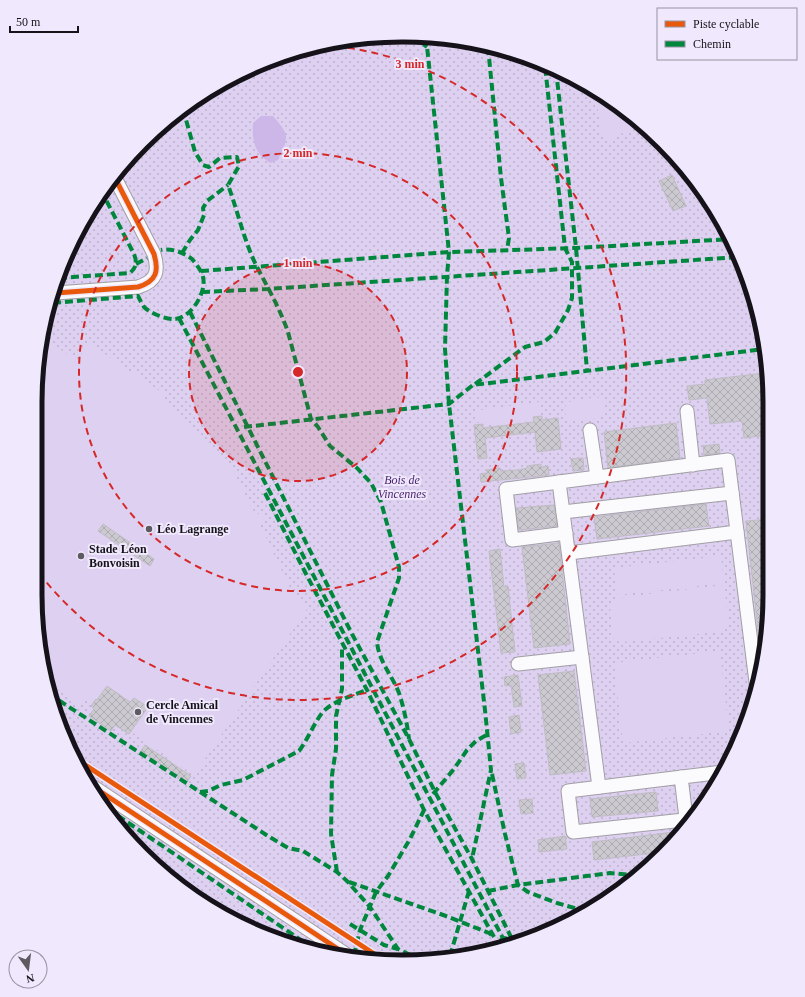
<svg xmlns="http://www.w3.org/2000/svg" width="805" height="997" viewBox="0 0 805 997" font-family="Georgia,serif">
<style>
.park{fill:url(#park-dots)}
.garden{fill:#ddd0f0}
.water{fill:#ccb7e8}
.building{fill:url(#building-cross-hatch);stroke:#c0bcc5}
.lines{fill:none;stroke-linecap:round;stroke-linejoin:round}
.minor-casing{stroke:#a19fa6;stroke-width:15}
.minor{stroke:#fbfafc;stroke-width:13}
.quiet{stroke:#00873e;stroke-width:4;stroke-dasharray:8 4;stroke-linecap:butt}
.cycleway-casing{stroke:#f0e8fc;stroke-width:8}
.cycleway{stroke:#e8590c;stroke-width:5}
.ring{fill:none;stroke:#d62828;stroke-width:2;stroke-dasharray:7 5}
.poi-dot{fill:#5d5a62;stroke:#f0e8fc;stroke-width:1.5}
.labels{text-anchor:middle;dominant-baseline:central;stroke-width:4;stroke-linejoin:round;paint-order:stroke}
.park-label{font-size:12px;font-style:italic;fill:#471f6c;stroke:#f0e8fc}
.poi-label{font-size:12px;font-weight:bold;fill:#151219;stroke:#f0e8fc;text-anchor:start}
.rim{fill:none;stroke:#151219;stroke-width:5}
.centre{fill:#d62828;stroke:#f0e8fc;stroke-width:2}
.ring-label{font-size:12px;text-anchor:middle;font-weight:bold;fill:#d62828;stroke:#f0e8fc;stroke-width:4;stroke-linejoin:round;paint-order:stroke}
</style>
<defs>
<pattern id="park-dots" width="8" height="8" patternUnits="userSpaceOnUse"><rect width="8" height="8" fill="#ddd0f0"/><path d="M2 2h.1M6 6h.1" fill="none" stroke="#bdb2cd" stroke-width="1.8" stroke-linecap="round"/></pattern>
<pattern id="building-cross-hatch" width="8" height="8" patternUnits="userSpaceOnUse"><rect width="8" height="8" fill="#ccc9d1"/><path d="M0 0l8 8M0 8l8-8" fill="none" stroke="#aeacb3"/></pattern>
</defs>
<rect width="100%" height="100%" fill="#e4e0ea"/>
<path class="park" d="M378,36l72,2 70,16 66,30 59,42 49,53 38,61 26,68 11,71v239l-11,71 -26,68 -38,61 -49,53 -80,53 -68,26 -95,12 -95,-13 -88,-36 -77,-59 -58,-76 -37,-89 -12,-95 1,-216 27,-116 63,-102 53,-49 61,-38 67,-25z"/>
<g class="garden">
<path d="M596,91l46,33 -36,17 -6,-13z"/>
<path d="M45,339l31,21 -4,8 17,-25 42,29h4l7,7 22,15 -2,4 68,66 23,46 11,8 -4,7 34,71 15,10 -115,169 -109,-75 -4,5 -35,-23 -11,-88 1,-216z"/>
<path d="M596,397c11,3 13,15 3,21l-24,3 -7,-2c-4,-7 -5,-12 1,-17z"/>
<path d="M539,402l1,13 -8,1v5l-39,5 -9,-4h-8l-1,-11z"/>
<path d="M721,556l3,27 -107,12 -3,-27z"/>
<path d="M724,585l5,38 -4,7 -8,2 -95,10 -6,-1 -3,-3 -3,-31 2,-5 4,-4z"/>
<path d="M720,651l9,80 -106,12 -9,-80z"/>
</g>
<path class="water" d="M261,116h12c17,20 16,20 5,44l-8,3c-16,-11 -18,-22 -17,-40z"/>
<g class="building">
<path d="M672,175l14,31 -13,5 -14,-30z"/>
<path d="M765,373l4,38v24l-25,3 -2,-17 -32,3 -3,-26 -18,2 -2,-14 18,-2v-4z"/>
<path d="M542,416v4l16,-2 3,31 -24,3 -2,-20 -50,6 2,20 -9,1 -4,-34 9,-1v4l51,-6 -1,-5z"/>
<path d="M676,423l4,35 -72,10 -4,-36z"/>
<path d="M719,444l1,9 -16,2 -1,-9z"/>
<path d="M583,458l1,12 -11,1 -2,-12z"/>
<path d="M541,464v3l7,-1 1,9 -68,7 -1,-8 7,-1v-3l13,-2 1,3 18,-1 8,-2v-2z"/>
<path d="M706,504l3,22 -112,13 -3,-22z"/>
<path d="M554,505l3,21 -38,4 -3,-22z"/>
<path d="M769,519v99l-6,39h-2l-15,-136z"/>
<path d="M103,524l51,35 -4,7 -52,-35z"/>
<path d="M559,543l11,101 -36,4 -12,-101z"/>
<path d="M500,549l4,38 4,-1 7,66 -14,1 -12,-102z"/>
<path d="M574,671l12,100 -36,4 -12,-100z"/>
<path d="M518,675l4,31 -8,1 -3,-22 -6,1 -1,-9z"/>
<path d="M107,686l23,16 4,-4 14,9 -19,27 -14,-9 -4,6 -22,-15 5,-7 -3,-3 5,-7 1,1z"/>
<path d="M519,715l2,17 -10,2 -2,-17z"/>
<path d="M145,745l46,31 -4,6 -46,-31z"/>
<path d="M524,763l2,15 -9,1 -2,-15z"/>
<path d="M656,792l2,19 -66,6 -2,-18z"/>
<path d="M532,799l1,14 -12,1 -2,-14z"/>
<path d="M674,832l1,7 -12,13 -69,8 -2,-18z"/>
<path d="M565,836l2,13 -28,3 -1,-12z"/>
</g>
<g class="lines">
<defs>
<g id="minor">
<path d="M56,293l82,-6c19,-6 21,-16 16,-33l-39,-76"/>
<path d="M687,411l6,54"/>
<path d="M590,430l7,47"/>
<path d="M559,482l-53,7 6,51 54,-7"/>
<path d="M563,512l169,-19"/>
<path d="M569,553l168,-21"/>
<path d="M518,664l64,-7"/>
<path d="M681,777l6,49"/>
<path d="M89,784l258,171"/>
<path d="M599,787l-40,-305 169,-22 29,230"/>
<path d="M693,819l-120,13 -5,-41 155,-19"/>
</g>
</defs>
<use href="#minor" class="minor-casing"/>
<use href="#minor" class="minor"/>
<g class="quiet">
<path d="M414,37l13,10"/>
<path d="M426,37l23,215 -2,24 -2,73 4,55 36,306 6,60 -19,89"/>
<path d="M488,47l13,131 8,60 -2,12"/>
<path d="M556,70l20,178 11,122"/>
<path d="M183,109l12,43 8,13 6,2 11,-9 17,-1 2,9 -11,19c10,27 16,56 29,82 11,21 23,42 31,65l23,87 7,8 12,19 27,22 14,15 10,19 18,65v11l-22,64c2,20 15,33 22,51 5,15 8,30 10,46"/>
<path d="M182,253l8,-13 8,-10 6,-15 -1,-7 4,-7 21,-16"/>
<path d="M136,264l11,-6"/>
<path d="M201,271l248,-19 127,-4 156,-9"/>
<path d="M59,278l71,-5c7,-6 7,-11 4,-19l-30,-58"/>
<path d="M202,292l66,-3 471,-32"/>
<path d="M53,303l85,-7c2,4 4,8 6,11 6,6 23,13 31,12 16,-1 32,-27 28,-42 -1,-6 -7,-13 -11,-18 -9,-7 -21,-11 -31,-9"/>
<path d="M190,312l162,322 57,105 26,53 37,67 40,80 3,4"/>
<path d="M179,318l328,628"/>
<path d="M475,384l50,-37 19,-5 11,-9 13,-23 4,-12v-36l-7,-14 -20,-182"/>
<path d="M244,427l205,-23 24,-19 291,-36"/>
<path d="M265,493l40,79 62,118 57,120 70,127"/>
<path d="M49,694l219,142 20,12 15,3 34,21 10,9 23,26 28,42 22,11"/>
<path d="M492,774l13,60 13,51 10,7 29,11 28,8"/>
<path d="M200,792l8,-1 13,-6 22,-5 56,-29c9,-12 14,-26 23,-38 10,-12 30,-17 45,-23"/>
<path d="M433,794l21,-25 13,-19 9,-9 12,-7"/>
<path d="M108,809l209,142"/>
<path d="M337,872l-6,-38 1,-59 4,-26v-33l6,-27v-43"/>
<path d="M349,882l97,34 43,17 4,3"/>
<path d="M488,891l30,-6 92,-12 23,2 3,1"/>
<path d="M350,924l34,21 14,4"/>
<path d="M493,950l2,-4 8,-8 9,1 20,-3"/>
<path d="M352,955l3,-4 5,-21 16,-38 12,-16 22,-37 15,-31"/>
<path d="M450,956l19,-65"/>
</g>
<defs>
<g id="cycleway">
<path d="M56,293l82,-6c19,-6 21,-16 16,-33l-39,-76"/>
<path d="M76,759l306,200"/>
<path d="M89,784l258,171"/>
</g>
</defs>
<use href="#cycleway" class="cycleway-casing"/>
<use href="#cycleway" class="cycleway"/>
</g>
<circle cx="298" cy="372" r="109" fill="#d62828" fill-opacity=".12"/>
<g class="ring">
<circle cx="298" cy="372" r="109"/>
<circle cx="298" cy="372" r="219"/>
<path d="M324 45A328 328 0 1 1 36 569"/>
</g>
<g class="poi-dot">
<circle cx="149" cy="529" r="4"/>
<circle cx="81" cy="556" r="4"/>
<circle cx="138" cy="712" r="4"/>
</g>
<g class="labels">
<g class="park-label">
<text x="402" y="480">Bois de<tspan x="402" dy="14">Vincennes</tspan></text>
</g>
<g class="poi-label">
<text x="157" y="529">Léo Lagrange</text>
<text x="89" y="549">Stade Léon<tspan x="89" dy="14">Bonvoisin</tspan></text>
<text x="146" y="705">Cercle Amical<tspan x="146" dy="14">de Vincennes</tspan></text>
</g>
</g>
<path d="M0 0H805V997H0ZM402 42H403A360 360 0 0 1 763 402V595A360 360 0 0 1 403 955H402A360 360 0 0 1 42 595V402A360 360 0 0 1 402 42Z" fill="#f0e8fc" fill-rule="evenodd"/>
<path class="rim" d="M402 42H403A360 360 0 0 1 763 402V595A360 360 0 0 1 403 955H402A360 360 0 0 1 42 595V402A360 360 0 0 1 402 42Z"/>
<circle cx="298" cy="372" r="6" class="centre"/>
<g class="ring-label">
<text x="410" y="68">3 min</text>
<text x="298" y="157">2 min</text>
<text x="298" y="267">1 min</text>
</g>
<rect x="657" y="8" width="140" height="52" fill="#f0e8fc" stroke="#9892a1"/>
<rect x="665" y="21" width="20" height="6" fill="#e8590c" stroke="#9892a1"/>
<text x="693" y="28" font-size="12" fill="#151219">Piste cyclable</text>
<rect x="665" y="41" width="20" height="6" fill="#00873e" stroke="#9892a1"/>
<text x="693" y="48" font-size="12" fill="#151219">Chemin</text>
<g transform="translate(28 969) rotate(166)"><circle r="19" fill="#f0e8fc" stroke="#9892a1"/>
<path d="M0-3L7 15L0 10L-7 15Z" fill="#5d5a62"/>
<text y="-6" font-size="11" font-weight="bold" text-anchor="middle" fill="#151219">N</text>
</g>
<path d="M10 26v6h68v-6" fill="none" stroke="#151219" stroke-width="2"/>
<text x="16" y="26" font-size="12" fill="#151219" stroke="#f0e8fc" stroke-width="3" paint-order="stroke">50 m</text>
</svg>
